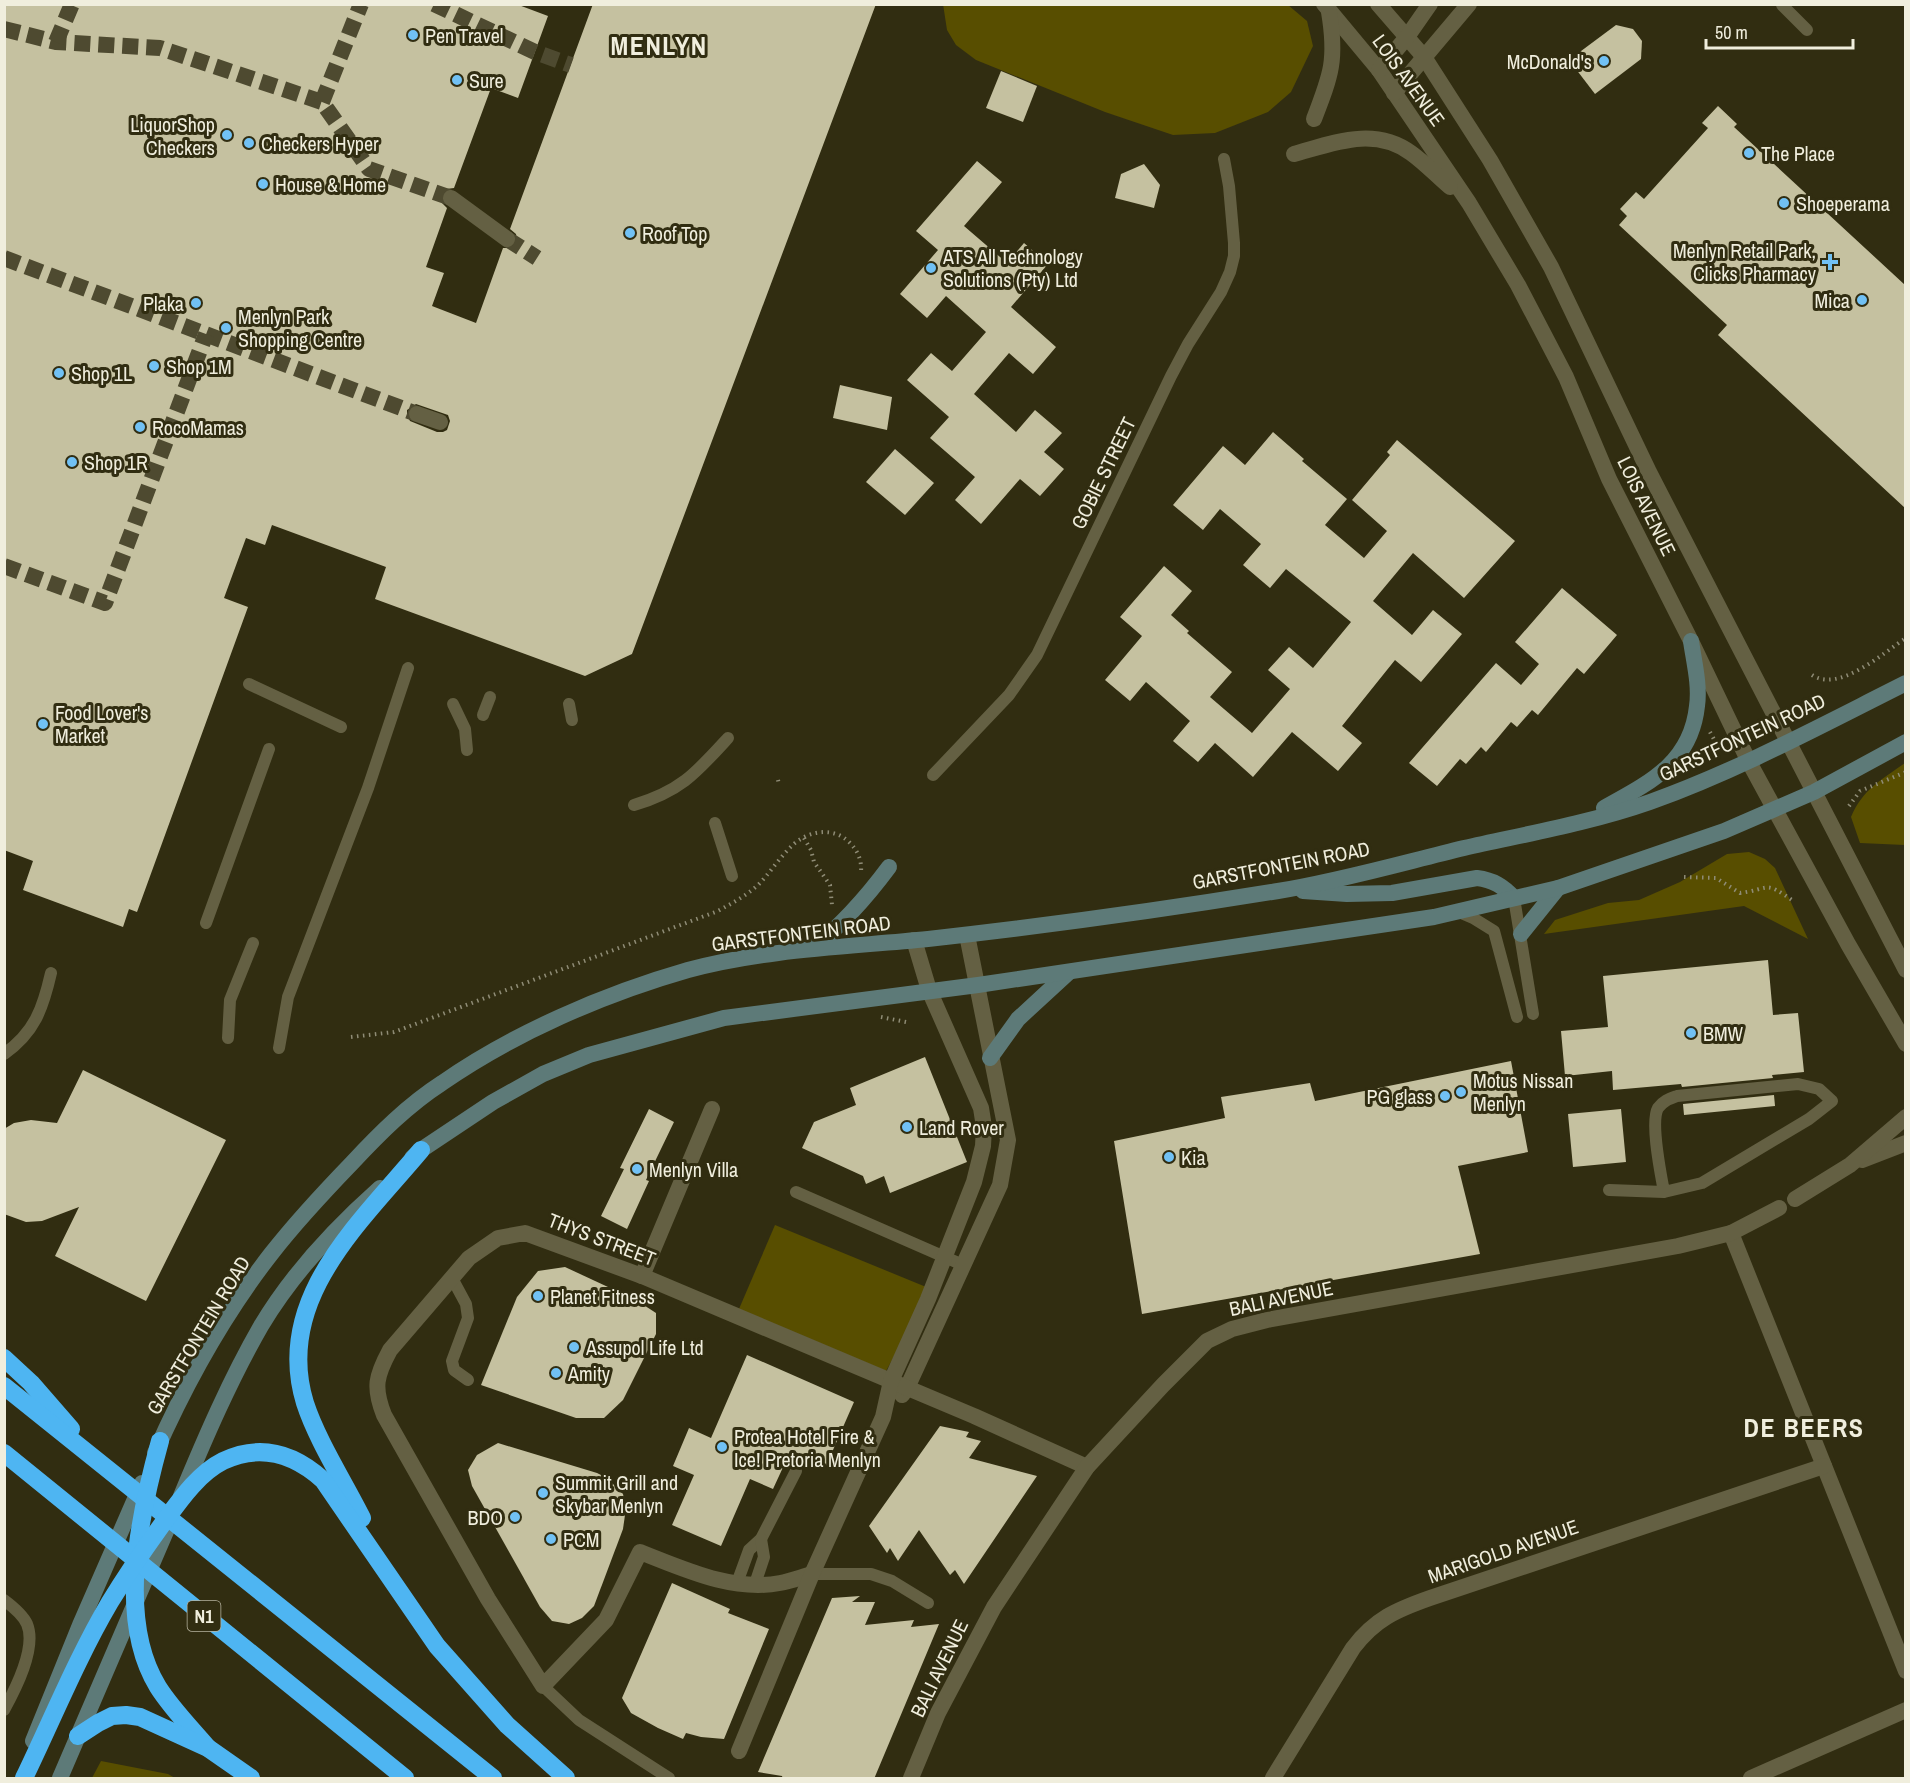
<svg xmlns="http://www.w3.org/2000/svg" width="1910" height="1783" viewBox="0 0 1910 1783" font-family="'Archivo Narrow',sans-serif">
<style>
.green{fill:#584e00}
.building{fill:#c5c1a0;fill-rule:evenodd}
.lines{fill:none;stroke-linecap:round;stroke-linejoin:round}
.pedestrian-tunnel{stroke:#4e4a30;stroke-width:16;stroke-dasharray:16 8;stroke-linecap:butt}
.path{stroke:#8f8c76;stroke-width:4;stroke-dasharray:1.5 4.5;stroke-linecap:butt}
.service{stroke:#646043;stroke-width:12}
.pedestrian{stroke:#646043;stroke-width:16}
.minor{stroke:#646043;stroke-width:16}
.tertiary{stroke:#646043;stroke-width:16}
.secondary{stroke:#5d7a78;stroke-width:16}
.motorway{stroke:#4eb5f2;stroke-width:18}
.poi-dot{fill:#71c1f4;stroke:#312d11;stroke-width:2}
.labels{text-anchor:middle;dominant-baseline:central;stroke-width:6;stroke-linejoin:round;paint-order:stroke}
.shield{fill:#312d11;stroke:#b7b4a0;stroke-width:1.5}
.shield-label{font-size:18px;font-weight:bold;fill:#f0eedd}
.poi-label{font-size:20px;fill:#f0eedd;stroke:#312d11;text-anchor:start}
.street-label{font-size:20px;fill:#f0eedd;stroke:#312d11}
.district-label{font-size:26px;font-weight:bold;letter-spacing:1.5px;fill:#f0eedd;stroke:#312d11}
</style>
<rect width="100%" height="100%" fill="#312d11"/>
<g class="green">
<path d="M943,4l345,1 19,16 6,25 -22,46 -23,20 -53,21 -42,2 -68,-23 -129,-52 -20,-15 -9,-15z"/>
<path d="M1905,763v82l-45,-2 -9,-26c12,-28 30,-37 54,-54z"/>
<path d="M1749,852l16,7 10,9 33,71 -64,-33 -200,28 11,-14 53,-17 31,-3 41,-18 47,-28z"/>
<path d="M775,1225l156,64 -45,82 -147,-62z"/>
<path d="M101,1761l67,13 7,4h-83z"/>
</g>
<g class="building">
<path d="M4,4h512l32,12 -30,82 -27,-10 -37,100 -8,1 -5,7 1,7 5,5 -21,59 18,6 -12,33 44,17 27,-75h9l5,-7 -1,-7 -6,-5 83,-225h283l-244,650 -47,22 -210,-77 11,-32 -114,-42 -7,20 -19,-7 -22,60 24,9 -111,305 -8,-3 -6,18 -100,-37 10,-29 -29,-11zM416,404l32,11 2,6 -3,9 -4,2h-6l-27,-11 -3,-6v-5z"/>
<path d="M1616,25l17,4 9,12 -1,18 -46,35 -26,-34z"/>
<path d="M1001,71l36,15 -14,36 -37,-14z"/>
<path d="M1718,106l19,18 -3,3 171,158v223l-187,-173 9,-10 -108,-100 8,-9 -7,-7 16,-17 8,7 64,-71 -6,-5z"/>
<path d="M977,161l25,21 -38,44 43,37 17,-20 24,21 -37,43 45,40 -23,27 -24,-21 -35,41 42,38 19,-22 27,23 -18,19 20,17 -24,27 -20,-17 -39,45 -26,-24 20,-23 -45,-39 19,-21 -42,-37 24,-27 21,18 34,-39 -40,-36 -19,22 -27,-24 38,-44 -22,-19z"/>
<path d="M1144,164l16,21 -6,23 -39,-10 6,-24z"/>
<path d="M840,385l52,12 -5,33 -54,-12z"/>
<path d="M1273,432l31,27 -2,2 45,38 -22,26 39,33 23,-27 -35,-31 38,-45 -3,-3 10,-12 118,101 -51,57 -51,-45 -40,48 39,34 21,-25 29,24 -41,48 -26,-22 -53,66 20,17 -24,28 -46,-39 -39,45 -38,-34 -17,19 -25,-21 17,-20 -44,-39 -16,19 -25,-21 37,-44 -22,-19 44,-51 28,25 -21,24 18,16 -2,2 45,39 -22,25 42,36 38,-44 -22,-19 21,-23 24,21 38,-46 -65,-53 -16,19 -27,-23 18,-21 -41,-35 -17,21 -30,-25 50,-59 22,19z"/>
<path d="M895,449l39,34 -29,32 -39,-33z"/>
<path d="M1562,588l55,47 -33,39 -7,-6 -39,47 -6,-5 -15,17 -6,-5 -25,30 -5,-5 -15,17 -6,-5 -23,27 -28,-23 87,-100 25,22 18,-21 -24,-22z"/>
<path d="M1768,960l5,55 25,-2 6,59 -32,3 1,3 -91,9 -1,-3 -68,6 -1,-19 -47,5 -4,-45 47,-4 -5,-51z"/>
<path d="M925,1057l42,105 -77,31 -6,-17 -18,8 -3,-8 -61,-28 12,-26 42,-17 -6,-17z"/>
<path d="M1511,1061l17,91 -70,14 22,88 -338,60 -28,-173 111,-23 -4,-21 89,-14 5,18z"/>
<path d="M83,1070l143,70 -80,161 -91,-45 24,-49 -37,14 -16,1 -22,-8v-85l10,-6 17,-3 26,3z"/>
<path d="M1774,1095l1,11 -91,9 -1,-11z"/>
<path d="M649,1109l25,13 -28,58 3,1 -22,48 -26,-13 23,-47 -4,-1z"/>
<path d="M1621,1109l5,53 -53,5 -5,-53z"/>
<path d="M565,1267l71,33 20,13v21l-33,66 -19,18h-28l-95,-33 36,-88 21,-26z"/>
<path d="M747,1355l107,47 -28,64 -35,-16 -18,39 -23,-10 -29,67 -49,-21 22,-50 -21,-9 16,-38 22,10z"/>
<path d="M940,1426l29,6 -3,5 15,4 -12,17 68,18 -73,108 -9,-14 -5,5 -31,-45 -21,31 -8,-13 -3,5 -18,-27z"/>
<path d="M498,1443l99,30 10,5 16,16 3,14 -3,21 -29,77 -12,12 -13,6 -17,-3 -12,-14 -68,-121 -4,-16 9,-15z"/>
<path d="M672,1583l58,26 -2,4 41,16 -45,110 -23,-2 -15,-4 -3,6 -25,-11 -27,-15 -9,-15z"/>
<path d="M860,1596l-8,6h23l-10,23 49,-5 -3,7 28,-3 -65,155h-91l-1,-3 -24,-4 74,-174z"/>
</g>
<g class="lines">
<g class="pedestrian-tunnel">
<path d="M434,4l101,48 36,13"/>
<path d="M4,29l52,13 104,6 162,54 47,67 82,29"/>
<path d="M56,42l16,-38"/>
<path d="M322,102l39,-98"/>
<path d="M507,239l30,19"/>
<path d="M4,258l413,156"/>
<path d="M4,566l101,37 101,-269"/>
</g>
<g class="path">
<path d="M1812,675c27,18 71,-22 94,-37"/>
<path d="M1710,732l6,11"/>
<path d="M778,780l1,5"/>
<path d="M1849,806l11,-15 46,-19"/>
<path d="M804,838l7,12 3,12 16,23 2,20h2"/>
<path d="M1684,877l32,1 24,15c31,-4 23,-13 52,7"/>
<path d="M881,1017l25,5"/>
<path d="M351,1037l43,-5 324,-121c14,-8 28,-15 40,-26 13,-13 23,-30 37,-42 16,-13 40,-16 55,0 8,8 12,18 11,29"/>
</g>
<g class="service">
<path d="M1782,5l25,25"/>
<path d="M249,684l92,43"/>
<path d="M453,704l12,25 2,21"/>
<path d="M569,704l3,16"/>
<path d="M483,715l7,-18"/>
<path d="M933,775l76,-80 28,-40 134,-279 17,-32 33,-52 9,-20 4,-16v-13l-5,-57 -5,-27"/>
<path d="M634,805c47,-14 62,-32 94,-67"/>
<path d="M715,823l17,53"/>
<path d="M1514,898l19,116"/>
<path d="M1459,912l14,6 21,13 23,86"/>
<path d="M206,923l63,-174"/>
<path d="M228,1038l2,-38 23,-57"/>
<path d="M279,1048l9,-51 80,-209 40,-120"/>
<path d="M4,1054c31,-22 39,-46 47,-81"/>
<path d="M1609,1190l55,2 38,-9 107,-64 23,-18 -13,-12 -21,-5 -121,12c-8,3 -14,5 -19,12 -8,14 3,67 6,84"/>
<path d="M796,1192l167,73"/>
<path d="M452,1278l14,26 2,14 -16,43 2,9 14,10"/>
<path d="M812,1574h59l21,7 36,22"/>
<path d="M737,1583l12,-33 12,-11 35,-68"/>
<path d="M755,1584l9,-27 -3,-18"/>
<path d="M4,1600c8,6 19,15 23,24 10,24 -12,66 -23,86"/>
<path d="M543,1686l36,34 90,58"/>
</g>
<g class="pedestrian">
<path d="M451,198l56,41"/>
<path d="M417,414l23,8"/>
</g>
<g class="minor">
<path d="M1862,1160l44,-17"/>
<path d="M1795,1199l55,-34 56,-48"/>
<path d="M1731,1233l175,438"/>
<path d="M642,1276l70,-167"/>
<path d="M902,1395l5,-7 93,-203 8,-45 -41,-205"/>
<path d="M812,1574c-11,3 -21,7 -32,9 -48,9 -96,-14 -140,-31l-34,68 -63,66 -55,-87 -104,-184c-11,-28 -8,-39 6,-65l79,-92 29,-20 27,-5 117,43 332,140 113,51"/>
<path d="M739,1751l73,-177 71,-157 8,-36 37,-82 46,-117 9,-36 1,-19 -3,-19 -52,-118 -15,-50"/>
<path d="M911,1778l27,-65 56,-106 93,-140 76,-82 44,-44 25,-12 35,-9 411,-74 53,-13 48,-25"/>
<path d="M1273,1778l80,-130c22,-29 43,-38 77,-50l394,-132"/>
<path d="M1751,1778l155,-68"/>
</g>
<g class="tertiary">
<path d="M1324,4l55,66 90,133 49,82 48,92 43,102 82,162 58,121 99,182 58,100"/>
<path d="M1378,4l46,53 66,103 61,107 98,205 257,498"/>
<path d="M1379,70l28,-33 23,-33"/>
<path d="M1394,93l75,-89"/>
<path d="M1314,119c17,-44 23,-59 15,-107"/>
<path d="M1294,154c40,-11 80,-28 117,-1 14,10 26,23 39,34"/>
</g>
<g class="secondary">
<path d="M1604,808c45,-25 87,-45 93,-102 3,-21 -3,-44 -6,-65"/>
<path d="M1303,891l44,3 45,-1 85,-15c16,2 26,8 37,20"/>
<path d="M1521,934l37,-46"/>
<path d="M813,948c30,-24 53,-50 76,-81"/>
<path d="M990,1058l28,-39 51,-47"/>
<path d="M412,1158l9,-8 72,-48 50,-28 46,-19 135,-37 254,-33 456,-68 124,-29 166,-57 90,-39 92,-50"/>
<path d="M155,1453c30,-68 70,-140 116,-199 25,-32 53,-62 81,-91 27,-29 56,-58 90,-80 72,-50 162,-89 246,-113 78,-21 160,-23 240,-31 117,-13 234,-29 350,-48 62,-10 124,-28 186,-43 62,-14 126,-25 186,-46 89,-32 172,-77 256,-119"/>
<path d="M181,1496c24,-58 49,-116 80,-170 31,-52 74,-98 119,-138"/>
<path d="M33,1741l47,-116 62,-142"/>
<path d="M60,1778l110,-256"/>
</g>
<g class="motorway">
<path d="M4,1358l27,25 40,46"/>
<path d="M4,1386l489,392"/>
<path d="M160,1441c-20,72 -44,178 -2,246 14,22 33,41 50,61"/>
<path d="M4,1453l401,325"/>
<path d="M362,1518c-18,-36 -45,-78 -57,-115 -32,-104 56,-181 116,-253"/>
<path d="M78,1736l20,-13 14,-7 14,-1 14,2 68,31 43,30"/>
<path d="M24,1778c28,-58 53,-120 86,-176 16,-26 33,-51 51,-76 17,-23 36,-52 62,-65 38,-18 71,-7 100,19l114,166 70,79 59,53"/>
</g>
</g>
<g class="poi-dot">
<circle cx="413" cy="35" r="6"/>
<circle cx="1604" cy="61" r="6"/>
<circle cx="457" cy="80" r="6"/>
<circle cx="227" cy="135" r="6"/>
<circle cx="249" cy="143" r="6"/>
<circle cx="1749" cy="153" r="6"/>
<circle cx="263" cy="184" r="6"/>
<circle cx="1784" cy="203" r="6"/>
<circle cx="630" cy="233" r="6"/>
<path d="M1827 253h6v6h6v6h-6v6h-6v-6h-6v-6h6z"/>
<circle cx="931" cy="268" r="6"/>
<circle cx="1862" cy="300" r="6"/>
<circle cx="196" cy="303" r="6"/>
<circle cx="226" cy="328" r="6"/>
<circle cx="154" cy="366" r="6"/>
<circle cx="59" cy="373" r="6"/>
<circle cx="140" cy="427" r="6"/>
<circle cx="72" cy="462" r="6"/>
<circle cx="43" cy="724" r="6"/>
<circle cx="1691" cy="1033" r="6"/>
<circle cx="1461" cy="1092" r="6"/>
<circle cx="1445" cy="1096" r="6"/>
<circle cx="907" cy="1127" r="6"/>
<circle cx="1169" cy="1157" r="6"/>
<circle cx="637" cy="1169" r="6"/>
<circle cx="538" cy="1296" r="6"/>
<circle cx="574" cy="1347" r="6"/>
<circle cx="556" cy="1373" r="6"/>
<circle cx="722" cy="1447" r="6"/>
<circle cx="543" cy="1493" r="6"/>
<circle cx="515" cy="1517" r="6"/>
<circle cx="551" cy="1539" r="6"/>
</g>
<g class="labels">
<rect class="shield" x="187.5" y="1601" width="33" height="30" rx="4.5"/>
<g class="shield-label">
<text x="204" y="1616">N1</text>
</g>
<g class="poi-label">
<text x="425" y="35">Pen Travel</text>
<text x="1592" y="61" text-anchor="end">McDonald's</text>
<text x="469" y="80">Sure</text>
<text x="215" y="124" text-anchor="end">LiquorShop<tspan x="215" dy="23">Checkers</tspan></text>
<text x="261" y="143">Checkers Hyper</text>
<text x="1761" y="153">The Place</text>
<text x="275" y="184">House &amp; Home</text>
<text x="1796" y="203">Shoeperama</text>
<text x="642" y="233">Roof Top</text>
<text x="1816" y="250" text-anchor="end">Menlyn Retail Park,<tspan x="1816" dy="23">Clicks Pharmacy</tspan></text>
<text x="943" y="256">ATS All Technology<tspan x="943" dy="23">Solutions (Pty) Ltd</tspan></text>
<text x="1850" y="300" text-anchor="end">Mica</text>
<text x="184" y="303" text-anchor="end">Plaka</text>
<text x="238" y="316">Menlyn Park<tspan x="238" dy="23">Shopping Centre</tspan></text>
<text x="166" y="366">Shop 1M</text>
<text x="71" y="373">Shop 1L</text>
<text x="152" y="427">RocoMamas</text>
<text x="84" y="462">Shop 1R</text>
<text x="55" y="712">Food Lover's<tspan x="55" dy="23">Market</tspan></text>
<text x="1703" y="1033">BMW</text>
<text x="1473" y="1080">Motus Nissan<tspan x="1473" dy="23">Menlyn</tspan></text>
<text x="1433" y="1096" text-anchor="end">PG glass</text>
<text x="919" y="1127">Land Rover</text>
<text x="1181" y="1157">Kia</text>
<text x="649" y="1169">Menlyn Villa</text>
<text x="550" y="1296">Planet Fitness</text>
<text x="586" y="1347">Assupol Life Ltd</text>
<text x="568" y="1373">Amity</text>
<text x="734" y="1436">Protea Hotel Fire &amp;<tspan x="734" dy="23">Ice! Pretoria Menlyn</tspan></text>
<text x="555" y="1482">Summit Grill and<tspan x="555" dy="23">Skybar Menlyn</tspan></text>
<text x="503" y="1517" text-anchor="end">BDO</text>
<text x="563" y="1539">PCM</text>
</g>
<g class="street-label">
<text transform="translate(1409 80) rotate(54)">LOIS AVENUE</text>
<text transform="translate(1103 473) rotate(-64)">GOBIE STREET</text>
<text transform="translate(1647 506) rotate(64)">LOIS AVENUE</text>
<text transform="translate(1742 737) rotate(-25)">GARSTFONTEIN ROAD</text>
<text transform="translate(1281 865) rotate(-11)">GARSTFONTEIN ROAD</text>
<text transform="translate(801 933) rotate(-7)">GARSTFONTEIN ROAD</text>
<text transform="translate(602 1239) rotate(21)">THYS STREET</text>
<text transform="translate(1281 1298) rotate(-12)">BALI AVENUE</text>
<text transform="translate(198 1335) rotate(-59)">GARSTFONTEIN ROAD</text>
<text transform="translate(1503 1551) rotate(-19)">MARIGOLD AVENUE</text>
<text transform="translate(939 1668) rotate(-64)">BALI AVENUE</text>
</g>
<g class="district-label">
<text x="659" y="45">MENLYN</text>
<text x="1804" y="1427">DE BEERS</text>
</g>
</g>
<rect width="1910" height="1783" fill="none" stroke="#f0eedd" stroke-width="12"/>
<path d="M1706 39v9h147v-9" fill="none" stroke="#f0eedd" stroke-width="3"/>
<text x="1715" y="39" font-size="18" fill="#f0eedd" stroke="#312d11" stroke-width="4.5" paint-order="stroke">50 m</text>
</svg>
